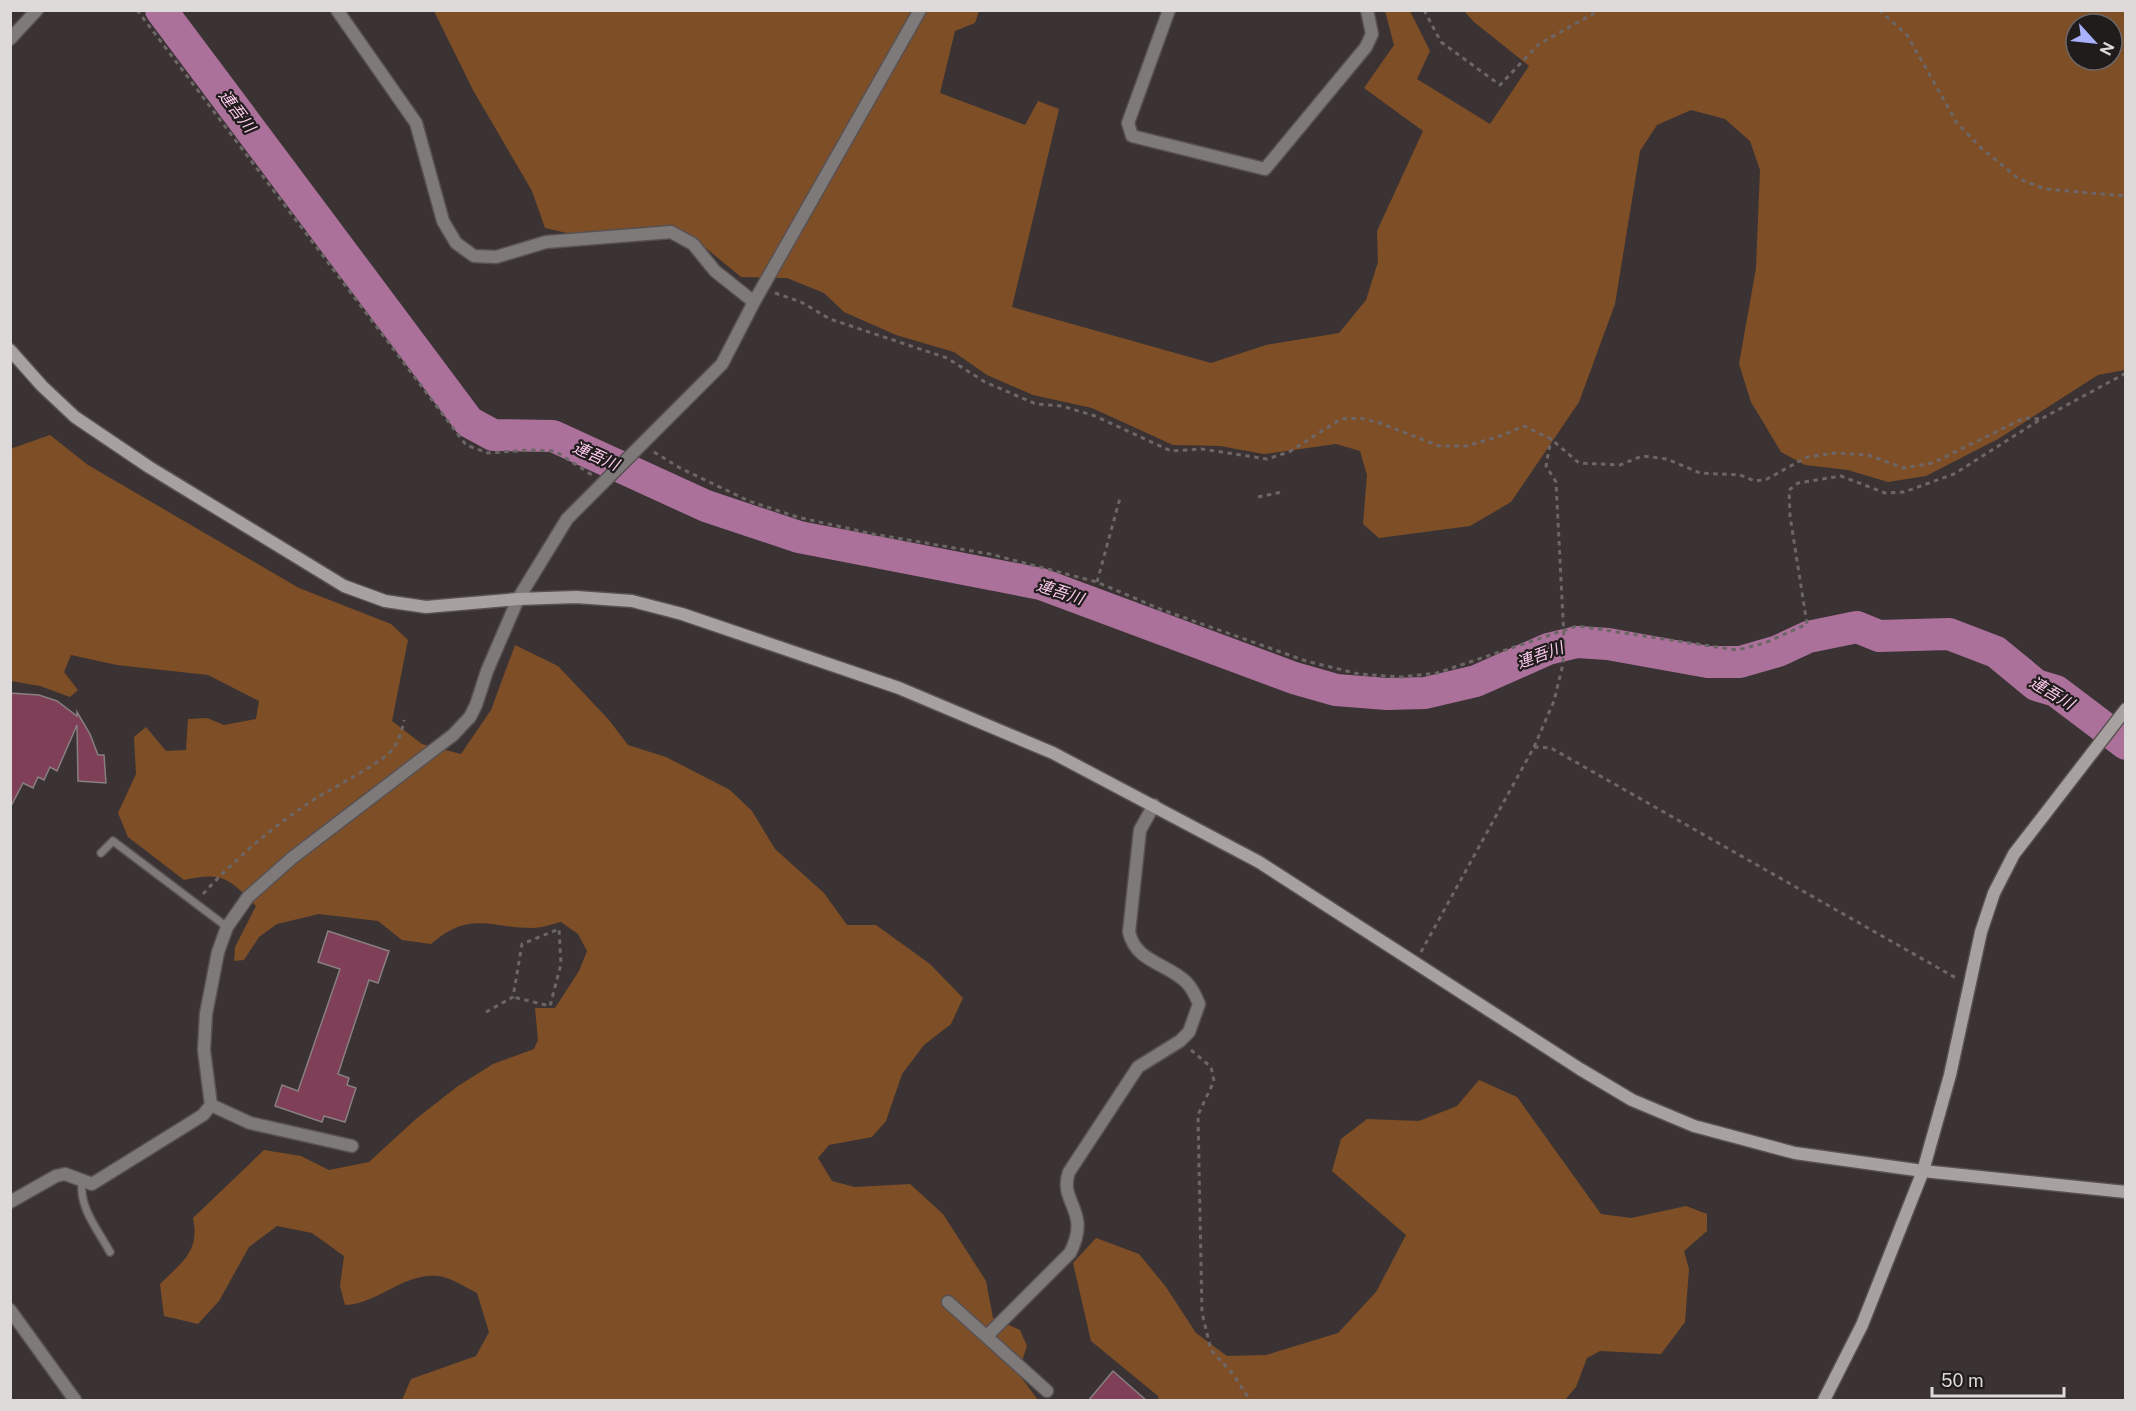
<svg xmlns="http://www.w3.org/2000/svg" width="2136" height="1411" viewBox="0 0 2136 1411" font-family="'Public Sans','Noto Sans JP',sans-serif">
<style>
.green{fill:#7e4e27;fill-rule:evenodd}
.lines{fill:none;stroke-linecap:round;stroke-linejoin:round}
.river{stroke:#ac719b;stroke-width:32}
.building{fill:#7f3f57;stroke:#887f81;stroke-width:1.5}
.lane-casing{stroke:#595151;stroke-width:10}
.street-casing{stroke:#595151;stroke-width:15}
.secondary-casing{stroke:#595151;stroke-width:15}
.path{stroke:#6d6666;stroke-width:3;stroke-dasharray:4.5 4.5;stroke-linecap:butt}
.lane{stroke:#7e7a79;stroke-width:7}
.street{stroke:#7e7a79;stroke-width:12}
.secondary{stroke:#a7a19f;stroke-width:12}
.labels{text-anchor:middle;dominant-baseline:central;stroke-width:4.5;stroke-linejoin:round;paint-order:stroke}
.water-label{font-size:16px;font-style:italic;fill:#fecbee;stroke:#1f1c1b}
</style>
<rect width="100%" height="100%" fill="#3b3333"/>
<g class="green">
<path d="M434,11h545l-4,12 -20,8 -15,62 85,32 13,-24 21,8 -47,198 199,56 55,-18 73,-12 27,-33 12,-38 -1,-31 46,-100 -59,-43 30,-43 -9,-34h25l20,40 -13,28 73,45 39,-58 -55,-44 -10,-11h661v359l-27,5 -100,64 -72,37 -38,6 -40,-12 -43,-5 -24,-13 -30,-50 -12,-38 17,-96 4,-98 -10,-29 -25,-22 -34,-9 -34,15 -17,26 -25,153 -36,98 -68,100 -41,24 -91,12 -16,-14 4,-49 -7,-24 -24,-7 -72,10 -44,-8 -47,-1 -81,-37 -59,-13 -46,-20 -33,-23 -58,-17 -52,-23 -20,-19 -37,-15 -46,-1 -45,-37 -29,-14 -91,9 -31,-7 -13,-37 -59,-101zM2076,24h36v36h-36z"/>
<path d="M50,435l38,30 211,123 92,36 17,16 -16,81 30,23 39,10 30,-44 24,-65 43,21 51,54 19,25 38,12 64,33 22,21 23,38 49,44 23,32h29l54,39 33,34 -12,26 -27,21 -22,29 -16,47 -14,16 -43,8 -11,13 14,23 23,6 55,-3 33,30 43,67 7,37 27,12 7,16 -9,27 20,27h-636l9,-21 65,-23 13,-24 -12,-39c-12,-6 -27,-16 -39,-17 -34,-4 -60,28 -93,29l-5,-19 4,-30 -32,-23 -35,-7 -28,21 -30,54 -21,23 -34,-8 -4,-32c22,-22 40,-32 33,-66l71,-68 37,6 28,14 40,-8 48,-44 41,-32 35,-22 41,-15 4,-9 -3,-32h20l24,-37 8,-20 -9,-17 -17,-12c-9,2 -19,6 -28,6 -44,0 -63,-18 -102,16l-29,-4 -24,-19 -59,-7 -42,10 -18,13 -15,23 -10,1 1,-14 21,-41c-26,-27 -34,-35 -72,-26l-56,-43 -10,-24 18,-39 -2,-37 12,-10 20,24 20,-1 2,-31 19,-1 17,7 32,-6 3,-18 -51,-26 -91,-10 -46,-10 -7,17 14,18 -8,7 -30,-11 -29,-5 -1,-232z"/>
<path d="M1479,1080l38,17 84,117 30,4 55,-12 21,8v17l-23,20 5,18 -4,53 -24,32 -61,-3 -13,7 -11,29 -11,13h-406l-1,-4 -67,-55 -18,-78 23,-25 43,16 27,33 30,46 31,23 39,-1 72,-22 38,-41 30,-57 -74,-64 9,-32 26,-20 52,2 38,-15z"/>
</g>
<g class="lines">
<path class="river" d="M161,10l308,412 24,13 60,1 153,70 93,31 242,47 253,94 42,12 51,4 38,-1 51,-12 72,-32 29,-7 31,2 100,18h32l38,-11 30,-14 49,-10 22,9 70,-2 47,18 40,33 20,6 70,53"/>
</g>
<g class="building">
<path d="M10,693l29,2 18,6 20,15v-4l13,22 8,21h6l2,28 -28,-2 -1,-56 -20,46 -7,-4 -6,13 -6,-3 -5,11 -10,-5 -13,25z"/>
<path d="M328,931l61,20 -11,32 -9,-3 -31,94 11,4 -2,7 9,3 -11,34 -21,-6 -2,6 -47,-16 7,-21 16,6 42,-122 -22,-7z"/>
<path d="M1113,1371l34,30h-59z"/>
</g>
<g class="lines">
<defs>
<g id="lane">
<path d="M101,853l12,-12 114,86"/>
<path d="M82,1182c-3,26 16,48 28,70"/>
</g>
<g id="street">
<path d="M337,10l79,113 27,98 13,22 18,13 22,1 50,-15 125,-10 22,12 22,27 39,31"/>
<path d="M1169,10l-41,113 4,13 133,33 101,-122 6,-13 -5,-24"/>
<path d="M10,39l27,-29"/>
<path d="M211,1105l39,18 102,23"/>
<path d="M10,1202l46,-26 9,-2 27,10 111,-69 8,-10 -7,-55 2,-36 12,-62 9,-25 21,-30 44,-39 161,-123 17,-18 6,-12 11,-34 31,-72 49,-80 155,-155 32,-62 166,-292"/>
<path d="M948,1302l99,89"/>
<path d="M10,1310l65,90"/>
<path d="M988,1335l82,-82c22,-43 -12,-50 -1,-81l69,-105 42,-26 9,-9 10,-28c-3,-7 -6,-15 -12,-21 -19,-20 -51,-20 -58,-51l11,-102 14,-25"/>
</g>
<g id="secondary">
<path d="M10,350l32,36 33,31 74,50 195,119 41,15 41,6 92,-8 58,-2 56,4 50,13 217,74 154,65 206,109 321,207 52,31 62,26 101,27 128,18 203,21"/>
<path d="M1824,1400l38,-75 61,-154 27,-96 31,-143 13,-39 20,-39 112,-145"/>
</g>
</defs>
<use href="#lane" class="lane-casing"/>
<use href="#street" class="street-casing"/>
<use href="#secondary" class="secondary-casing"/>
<g class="path">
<path d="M137,10l329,435 22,8 42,-3 25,1 37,24"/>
<path d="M1424,10l17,32 59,43 39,-41 61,-34"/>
<path d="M1879,10l28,25 50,88 23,24 39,32 26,10 81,7"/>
<path d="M775,293l26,9 29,17 117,39 38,24 51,22 26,2 33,10 76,35 31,-2 65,10 22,-7 52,-33 19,-1 20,5 59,23h27l35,-10 23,-10 27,13 28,24 41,2 22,-9 25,3 33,14 40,2 15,6 12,-2 40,-22 28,-4 33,2 36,13 29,-5 91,-45 17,1"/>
<path d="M654,452l26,16 69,33 48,16 76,17 117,20 107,28 63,27 146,52 53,13 42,3 36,-4 140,-47 160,24 28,-7 42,-19 -17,-108 -1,-26 9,-7 43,-7 44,17 19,-1 50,-18 87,-55 85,-46"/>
<path d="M1258,497l24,-5"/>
<path d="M1097,582l23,-84"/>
<path d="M1534,747l17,1 405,230"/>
<path d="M203,894c31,-34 66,-64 104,-90 20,-14 71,-38 85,-54 7,-9 10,-19 12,-30"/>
<path d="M1421,952l113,-205 20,-46 9,-37 1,-26 -8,-156 -10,-16 5,-27"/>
<path d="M486,1012l27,-15 9,-53 37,-15 2,35 -11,42 -37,-9"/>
<path d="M1191,1050l20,17 3,14 -16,34 4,198 9,37 21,23 18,27"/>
</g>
<use href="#lane" class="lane"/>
<use href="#street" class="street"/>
<use href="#secondary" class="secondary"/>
</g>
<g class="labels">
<g class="water-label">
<text transform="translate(237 111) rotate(53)">連吾川</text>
<text transform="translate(596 456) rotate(24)">連吾川</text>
<text transform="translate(1060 592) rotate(18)">連吾川</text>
<text transform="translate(1540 655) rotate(-20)">連吾川</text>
<text transform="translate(2052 693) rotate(31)">連吾川</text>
</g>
</g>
<rect width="2136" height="1411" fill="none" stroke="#dfdada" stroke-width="24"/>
<g transform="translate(2094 42) rotate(117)"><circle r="28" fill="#1f1c1b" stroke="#6c6867" stroke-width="1.5"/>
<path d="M0-4.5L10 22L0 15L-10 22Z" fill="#a7b1fc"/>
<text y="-9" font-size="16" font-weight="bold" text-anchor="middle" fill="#dfdada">N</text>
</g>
<path d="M1932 1387v9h132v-9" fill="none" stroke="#dfdada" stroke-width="3"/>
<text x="1941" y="1387" font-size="18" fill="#dfdada" stroke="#1f1c1b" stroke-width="4.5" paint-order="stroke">50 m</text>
</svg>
